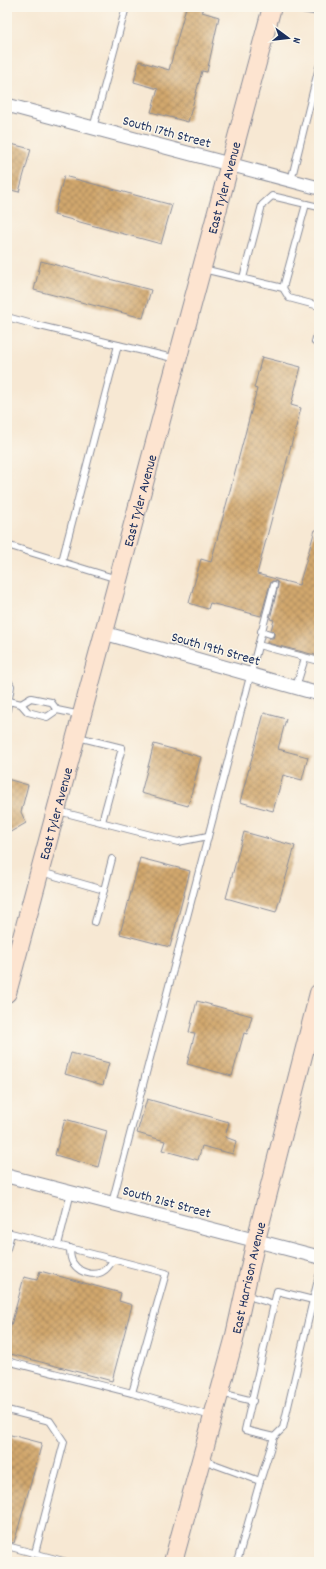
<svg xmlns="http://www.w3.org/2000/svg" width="326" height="1569" viewBox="0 0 326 1569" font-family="Dekko,sans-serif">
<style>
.building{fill:url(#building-cross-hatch)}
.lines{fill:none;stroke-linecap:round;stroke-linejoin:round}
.service-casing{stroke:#898c98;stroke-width:8}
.minor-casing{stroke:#898c98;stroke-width:15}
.secondary-casing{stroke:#898c98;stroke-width:20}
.service{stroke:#fff;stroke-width:6}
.minor{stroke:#fff;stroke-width:13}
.secondary{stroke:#fde4d0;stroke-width:18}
.labels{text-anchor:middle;stroke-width:3;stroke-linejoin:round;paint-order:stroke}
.street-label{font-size:14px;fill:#1b2f5e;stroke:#fbf7ec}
</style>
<defs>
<pattern id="building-cross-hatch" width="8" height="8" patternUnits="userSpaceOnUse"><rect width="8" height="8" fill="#d1a76d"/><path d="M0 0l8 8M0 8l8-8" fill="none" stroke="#a9885d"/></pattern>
</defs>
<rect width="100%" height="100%" fill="#fbf7ec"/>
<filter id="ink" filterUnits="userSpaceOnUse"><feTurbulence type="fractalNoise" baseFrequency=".025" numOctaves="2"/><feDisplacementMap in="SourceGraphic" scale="8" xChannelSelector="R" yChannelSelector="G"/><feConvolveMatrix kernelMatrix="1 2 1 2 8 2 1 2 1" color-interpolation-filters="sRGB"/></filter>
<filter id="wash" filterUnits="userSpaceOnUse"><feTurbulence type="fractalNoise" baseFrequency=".012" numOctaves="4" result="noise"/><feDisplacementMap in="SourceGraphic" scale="16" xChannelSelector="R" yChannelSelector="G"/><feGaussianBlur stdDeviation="0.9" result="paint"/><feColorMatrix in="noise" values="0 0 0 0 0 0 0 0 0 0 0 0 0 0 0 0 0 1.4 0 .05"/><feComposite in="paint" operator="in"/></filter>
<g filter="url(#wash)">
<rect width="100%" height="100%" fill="#f7e8d3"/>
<g id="blocks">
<g class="building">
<polygon points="186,7 203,7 202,12 219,17 207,72 202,71 188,122 151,112 158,89 134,82 139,61 169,70"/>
<polygon points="7,143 31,149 19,192 7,189"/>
<polygon points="64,176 172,205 161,244 54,215"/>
<polygon points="41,261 151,290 143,318 34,290"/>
<polygon points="262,357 301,367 291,405 301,408 257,574 299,585 315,530 319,530 319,656 267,643 269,638 273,638 274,635 274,631 271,630 274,620 270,619 278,586 278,583 276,581 272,581 270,584 261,616 210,603 208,609 189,603 201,559 211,562 257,389 254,388"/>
<polygon points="264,713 286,719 278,749 308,757 302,780 283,775 273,811 240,802"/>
<polygon points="154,744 201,757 188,806 141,793"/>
<polygon points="7,779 28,785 21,812 26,823 7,834"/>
<polygon points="244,832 295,846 276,912 226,898"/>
<polygon points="140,858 190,871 170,947 120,934"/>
<polygon points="197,1001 252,1016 247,1034 244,1033 232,1076 187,1064 195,1033 189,1032"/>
<polygon points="71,1053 109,1063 103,1085 65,1074"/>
<polygon points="147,1099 229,1122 225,1137 236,1141 233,1154 202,1146 198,1160 162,1150 165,1141 137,1133"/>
<polygon points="65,1119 107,1131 98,1167 55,1155"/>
<polygon points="40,1271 121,1293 119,1301 132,1305 112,1381 7,1353 7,1340 24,1277 37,1280"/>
<polygon points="7,1434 42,1443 14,1543 7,1542"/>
</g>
</g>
</g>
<g filter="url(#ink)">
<use href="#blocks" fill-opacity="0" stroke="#898c98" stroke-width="1"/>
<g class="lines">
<g class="service-casing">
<g id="service">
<polyline points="291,7 319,12"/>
<polyline points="93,128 126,7"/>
<polyline points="291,181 319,67"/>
<polyline points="306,204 319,207"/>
<polyline points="203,269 283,288 289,298 319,306"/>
<polyline points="243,278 262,205 272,196 306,204 283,288"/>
<polyline points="7,317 36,325 118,345"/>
<polyline points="319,326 315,342 319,343"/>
<polyline points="7,545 117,579"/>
<polyline points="62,561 118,345 177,359"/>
<polyline points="261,631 270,634"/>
<polyline points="258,645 319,661"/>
<polyline points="7,679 11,686 7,710"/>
<polyline points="296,687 305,658"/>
<polyline points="9,701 21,704 28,712 47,717 57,710"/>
<polyline points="21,704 31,698 51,702 57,710 81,715"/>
<polyline points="78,737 122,748 102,822"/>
<polyline points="58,811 178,842 208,836"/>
<polyline points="41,872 104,890 112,859"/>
<polyline points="95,922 104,890"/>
<polyline points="112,1203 274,585"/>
<polyline points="58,1245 71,1192"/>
<path d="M70,1248C70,1253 71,1260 73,1263C81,1275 99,1278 108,1267C110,1265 112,1262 113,1259"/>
<polyline points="7,1249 11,1233 166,1273 132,1393"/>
<polyline points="245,1295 274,1304"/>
<polyline points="7,1361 132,1393 211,1416"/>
<polyline points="221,1393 253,1401"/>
<polyline points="7,1410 50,1421 64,1442 35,1553"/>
<polyline points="274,1437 245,1430 277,1291 313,1300 319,1276"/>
<polyline points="203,1460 260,1481 237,1562"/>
<polyline points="260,1481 274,1437 283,1428 313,1300"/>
<polyline points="7,1546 67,1562"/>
<polyline points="319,1562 319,1561"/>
</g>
</g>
<g class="minor-casing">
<g id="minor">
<polyline points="7,105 319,188"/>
<polyline points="104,633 319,694"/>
<polyline points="7,1176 319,1257"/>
</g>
</g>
<g class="secondary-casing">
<g id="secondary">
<path id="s1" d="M7,993L272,7"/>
<path id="s2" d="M173,1562L234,1340L256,1240L319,993"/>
</g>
</g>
<use href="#service" class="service"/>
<use href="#minor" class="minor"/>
<use href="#secondary" class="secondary"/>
</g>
</g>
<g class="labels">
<g class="street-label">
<text transform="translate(167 131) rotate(15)" y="5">South 17th Street</text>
<text dy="5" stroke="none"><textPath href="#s1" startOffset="834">East Tyler Avenue</textPath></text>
<text dy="5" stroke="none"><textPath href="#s1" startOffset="510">East Tyler Avenue</textPath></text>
<text transform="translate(216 648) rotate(16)" y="5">South 19th Street</text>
<text dy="5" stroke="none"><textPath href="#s1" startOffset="186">East Tyler Avenue</textPath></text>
<text transform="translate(167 1201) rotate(15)" y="5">South 21st Street</text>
<text dy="5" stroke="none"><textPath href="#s2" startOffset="294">East Harrison Avenue</textPath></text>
</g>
</g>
<rect width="326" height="1569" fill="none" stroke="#fbf7ec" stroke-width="24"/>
<g transform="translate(288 38) rotate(105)" stroke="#fbf7ec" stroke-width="3" paint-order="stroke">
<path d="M0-3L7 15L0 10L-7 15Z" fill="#1b2f5e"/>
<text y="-6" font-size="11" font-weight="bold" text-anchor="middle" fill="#1b2f5e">N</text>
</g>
</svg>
